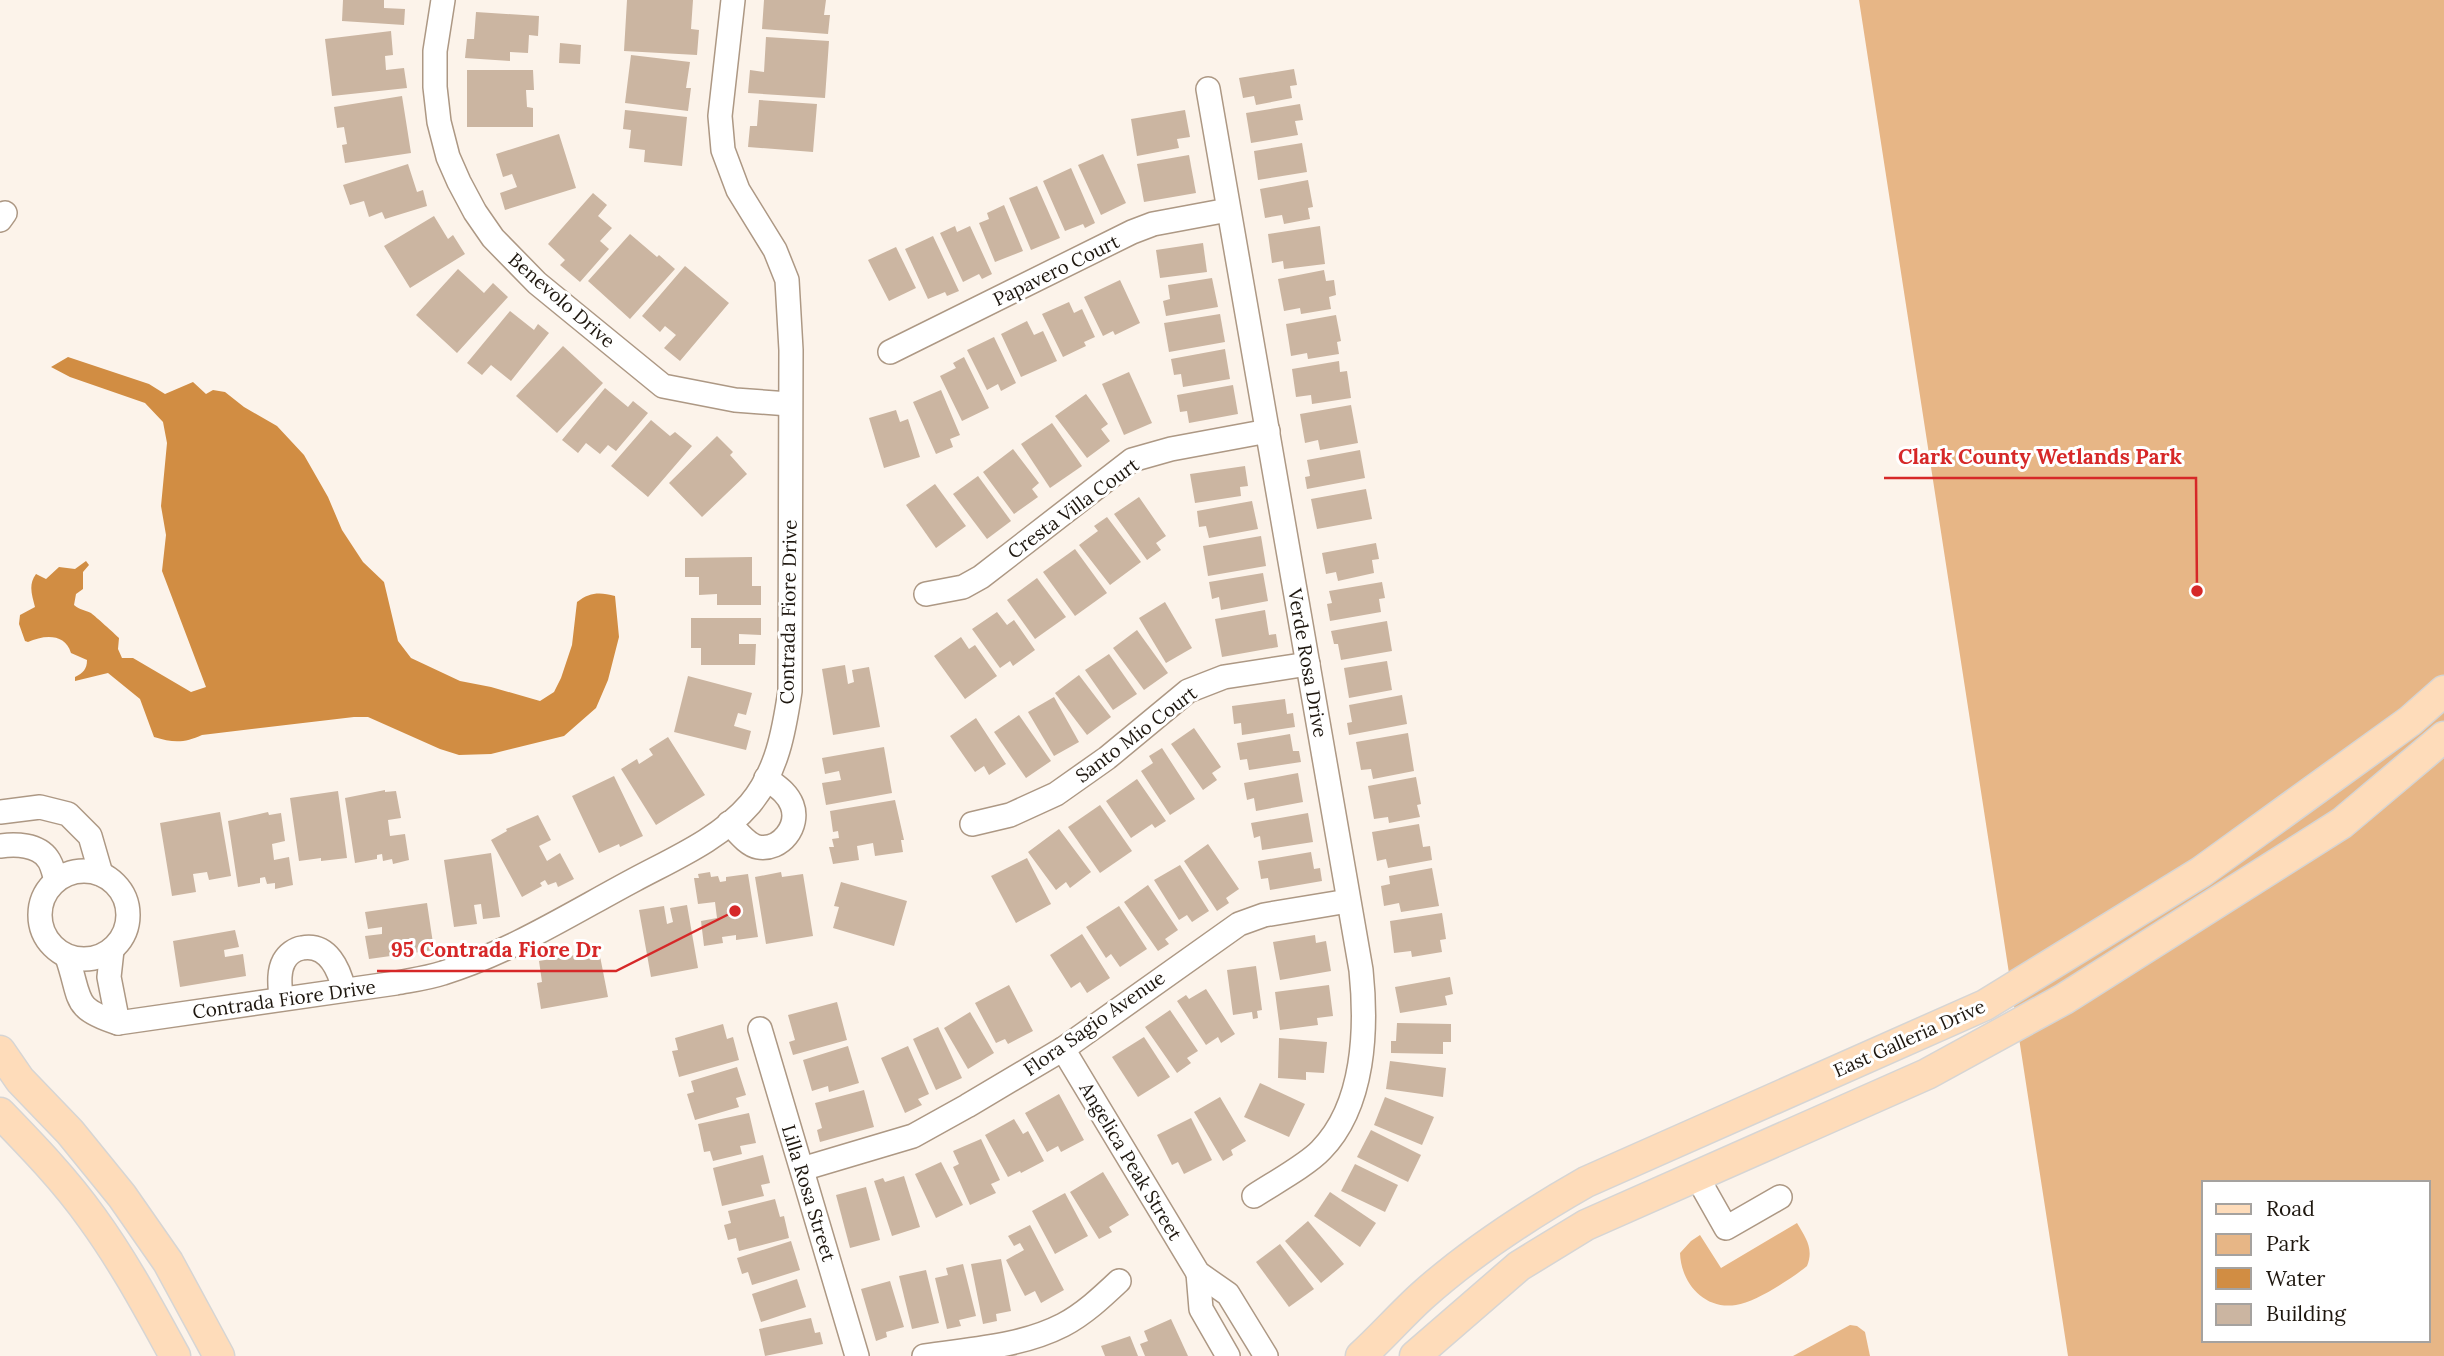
<svg xmlns="http://www.w3.org/2000/svg" width="2444" height="1356" viewBox="0 0 2444 1356" font-family="Lora,serif">
<style>
.green{fill:#e7b686;fill-rule:evenodd}
.water{fill:#d18d43}
.building{fill:#cbb5a1}
.lines{fill:none;stroke-linecap:round;stroke-linejoin:round}
.minor-casing{stroke:#ad9884;stroke-width:26}
.major-casing{stroke:#d6d5d4;stroke-width:33}
.minor{stroke:#fff;stroke-width:23}
.major{stroke:#fedcba;stroke-width:30}
.labels{text-anchor:middle;stroke-width:6;stroke-linejoin:round;paint-order:stroke}
.street-label{font-size:19px;fill:#1e170f;stroke:#fff}
.leader{fill:none;stroke:#d62828;stroke-width:2.5}
.callout-dot{fill:#d62828;stroke:#fff;stroke-width:2.5}
.callout-label{font-size:21px;text-anchor:middle;font-weight:bold;fill:#d62828;stroke:#fff;stroke-width:6;stroke-linejoin:round;paint-order:stroke}
</style>
<rect width="100%" height="100%" fill="#fcf3ea"/>
<g class="green">
<path d="M1859,0H2444V1356H2068ZM2204,1183H2428V1340H2204Z"/>
<path d="M1797,1223C1806,1238 1814,1249 1807,1266C1791,1279 1756,1302 1736,1305C1704,1310 1681,1283 1680,1253L1691,1241L1700,1235L1721,1268Z"/>
<polygon points="1850,1325 1857,1326 1865,1332 1870,1356 1793,1356"/>
</g>
<path class="water" d="M68,357L149,384L165,394L193,382L206,394L213,390L225,392L244,407L277,426L304,455L328,497L342,530L363,562L384,582L398,641L411,658L460,681L491,687L540,701L554,692L561,678L572,645L577,602C590,592 600,592 615,596L619,637L608,680L596,708L564,736L491,754L459,755L440,749L368,717H354L202,735C185,743 173,743 154,737L140,699L108,673L75,681V677C83,673 87,669 87,660L71,653C65,633 44,635 28,642L25,641L19,624L20,615L35,607C32,595 28,585 36,574L46,579L59,567L75,569L86,561L89,565L83,572V589L76,594L74,605C80,610 85,610 91,613C96,617 114,633 119,638L118,649L122,658H133L191,692L206,687L162,571L166,535L161,506L167,443L163,422L145,403L70,377L51,367Z"/>
<g class="building">
<polygon points="343,0 384,0 384,8 405,9 404,25 342,21"/>
<polygon points="627,0 693,0 691,29 699,30 697,55 624,51"/>
<polygon points="764,0 826,0 824,15 830,15 828,34 762,29"/>
<polygon points="476,12 539,16 538,36 529,35 528,53 510,52 510,61 465,58 467,39 474,39"/>
<polygon points="391,31 393,55 385,56 386,70 404,68 407,88 332,96 325,39"/>
<polygon points="766,37 829,41 825,98 748,93 750,70 764,72"/>
<polygon points="560,43 581,45 580,64 559,63"/>
<polygon points="631,55 690,62 686,88 691,88 688,111 625,103"/>
<polygon points="1294,69 1297,85 1290,86 1292,98 1256,105 1254,96 1243,98 1239,78"/>
<polygon points="467,70 533,70 534,90 526,90 527,107 533,108 533,127 467,127"/>
<polygon points="402,96 411,153 345,163 342,145 347,144 344,127 337,128 334,107"/>
<polygon points="759,100 817,104 813,152 748,147 750,126 757,126"/>
<polygon points="1300,104 1303,120 1295,121 1298,135 1251,143 1246,113"/>
<polygon points="625,110 687,117 682,166 644,162 645,150 629,148 631,130 623,129"/>
<polygon points="1185,110 1190,137 1177,139 1179,148 1137,156 1131,119"/>
<polygon points="559,134 576,188 505,210 500,193 517,187 512,174 503,177 496,154"/>
<polygon points="1302,143 1307,172 1258,180 1254,151"/>
<polygon points="1103,154 1126,203 1101,215 1078,165"/>
<polygon points="1189,155 1196,193 1144,202 1137,164"/>
<polygon points="408,164 417,192 423,190 427,206 385,219 382,212 369,217 364,201 350,205 343,185"/>
<polygon points="1071,168 1095,223 1085,228 1083,224 1065,231 1043,181"/>
<polygon points="1308,180 1313,207 1308,208 1310,219 1284,224 1282,215 1265,218 1260,189"/>
<polygon points="1037,186 1060,238 1031,250 1009,198"/>
<polygon points="593,193 607,205 598,216 612,228 600,241 609,249 580,282 560,265 565,260 548,244"/>
<polygon points="1004,205 1023,251 995,262 979,223 989,219 987,213"/>
<polygon points="434,216 448,239 453,235 465,254 410,288 384,246"/>
<polygon points="955,226 957,232 970,226 992,274 982,279 979,274 963,282 940,233"/>
<polygon points="1320,226 1325,264 1284,269 1283,261 1272,263 1268,234"/>
<polygon points="630,234 657,257 659,255 675,269 630,319 588,281"/>
<polygon points="933,236 959,291 947,296 945,292 928,299 905,249"/>
<polygon points="1203,243 1207,272 1160,278 1156,250"/>
<polygon points="896,247 916,288 889,301 868,260"/>
<polygon points="685,266 729,303 680,361 664,348 676,335 665,326 660,332 642,316"/>
<polygon points="458,269 484,293 493,283 508,297 457,353 416,315"/>
<polygon points="1324,270 1326,281 1334,280 1336,295 1329,297 1331,309 1301,314 1300,308 1284,311 1278,279"/>
<polygon points="1212,278 1218,307 1166,316 1163,301 1170,299 1168,285"/>
<polygon points="1120,280 1140,323 1115,335 1113,331 1103,336 1084,297"/>
<polygon points="1069,302 1074,313 1082,309 1095,337 1084,342 1086,346 1063,357 1042,314"/>
<polygon points="510,311 534,330 538,324 549,333 511,381 491,365 482,375 467,363"/>
<polygon points="1220,314 1225,342 1169,352 1164,323"/>
<polygon points="1336,315 1341,341 1337,342 1339,354 1308,359 1307,353 1291,356 1286,324"/>
<polygon points="1027,321 1034,335 1043,331 1057,361 1021,377 1001,334"/>
<polygon points="994,337 1016,383 1001,391 998,384 987,390 967,350"/>
<polygon points="563,346 603,383 557,433 516,396"/>
<polygon points="1225,349 1230,379 1183,387 1181,374 1174,375 1171,359"/>
<polygon points="964,357 989,408 962,421 940,376 956,368 953,363"/>
<polygon points="1339,361 1340,372 1347,371 1351,398 1312,404 1311,395 1296,397 1292,369"/>
<polygon points="1129,372 1152,423 1124,435 1102,384"/>
<polygon points="1233,385 1238,414 1189,423 1187,411 1180,412 1177,395"/>
<polygon points="605,388 628,407 633,401 648,413 616,451 608,445 600,454 586,443 578,453 562,440"/>
<polygon points="941,390 960,435 950,439 953,447 936,454 913,402"/>
<polygon points="1086,394 1108,424 1101,429 1110,441 1087,458 1055,416"/>
<polygon points="1351,405 1358,443 1320,450 1318,440 1305,443 1300,414"/>
<polygon points="896,410 900,422 908,419 920,457 884,468 869,418"/>
<polygon points="651,420 670,436 675,432 692,446 648,497 611,466"/>
<polygon points="1052,423 1082,466 1050,488 1021,444"/>
<polygon points="717,436 733,452 730,455 747,474 702,517 669,483"/>
<polygon points="1013,449 1039,483 1032,489 1038,497 1014,514 983,472"/>
<polygon points="1360,450 1365,478 1307,489 1305,477 1310,476 1307,460"/>
<polygon points="1245,466 1248,486 1240,487 1241,496 1195,503 1190,474"/>
<polygon points="978,476 1011,521 987,539 953,494"/>
<polygon points="935,484 966,526 936,548 906,505"/>
<polygon points="1366,489 1372,519 1317,529 1311,499"/>
<polygon points="1139,497 1166,536 1156,543 1161,550 1147,560 1114,514"/>
<polygon points="1252,501 1258,529 1209,538 1206,526 1199,527 1197,511"/>
<polygon points="1107,517 1141,562 1110,585 1079,545 1098,531 1094,526"/>
<polygon points="1261,536 1266,566 1208,576 1203,546"/>
<polygon points="1376,543 1379,559 1372,560 1374,573 1338,581 1336,572 1326,574 1322,553"/>
<polygon points="1075,549 1107,593 1075,616 1043,572"/>
<polygon points="752,557 752,586 761,586 761,605 717,605 717,594 699,595 699,577 685,577 685,558"/>
<polygon points="1263,573 1268,601 1221,610 1219,597 1212,599 1209,582"/>
<polygon points="1037,578 1066,617 1035,639 1007,600"/>
<polygon points="1382,582 1385,598 1379,599 1381,612 1330,621 1327,604 1332,603 1329,591"/>
<polygon points="1165,602 1192,648 1166,663 1139,618"/>
<polygon points="1265,610 1269,635 1276,634 1278,647 1222,657 1215,619"/>
<polygon points="997,612 1007,625 1014,620 1035,650 1013,666 1010,661 1000,668 972,629"/>
<polygon points="691,618 761,618 761,635 739,634 739,644 756,644 755,665 701,665 701,648 691,648"/>
<polygon points="1387,621 1392,651 1341,660 1338,644 1334,644 1331,631"/>
<polygon points="1137,630 1168,673 1144,690 1113,648"/>
<polygon points="961,637 969,649 975,645 997,676 965,699 934,656"/>
<polygon points="1109,654 1137,694 1113,710 1085,670"/>
<polygon points="1387,661 1392,690 1349,698 1344,668"/>
<polygon points="845,665 848,684 854,682 852,670 869,667 880,727 833,735 822,669"/>
<polygon points="1079,675 1111,717 1087,735 1055,693"/>
<polygon points="688,676 752,693 746,715 738,713 734,726 751,731 746,750 674,732"/>
<polygon points="1402,695 1407,724 1349,735 1347,723 1352,722 1349,705"/>
<polygon points="1054,697 1079,742 1054,756 1028,712"/>
<polygon points="1285,699 1287,714 1293,713 1295,727 1242,735 1241,723 1234,724 1232,706"/>
<polygon points="1019,715 1051,761 1026,778 994,732"/>
<polygon points="976,718 1006,764 989,775 984,766 975,772 950,736"/>
<polygon points="1194,728 1221,767 1212,773 1217,780 1203,790 1171,744"/>
<polygon points="1408,733 1414,771 1373,779 1371,769 1361,770 1356,742"/>
<polygon points="1290,734 1293,751 1299,751 1301,762 1249,770 1247,759 1240,760 1237,743"/>
<polygon points="668,737 705,795 656,825 621,769 637,759 639,764 653,755 649,749"/>
<polygon points="884,747 892,793 826,805 822,783 841,780 839,771 825,774 822,758"/>
<polygon points="1162,748 1195,799 1170,815 1141,771 1153,763 1149,756"/>
<polygon points="1298,773 1303,802 1256,811 1254,798 1247,800 1244,783"/>
<polygon points="614,776 643,836 620,847 619,844 599,853 572,796"/>
<polygon points="1416,777 1421,804 1417,805 1420,817 1389,823 1388,817 1374,819 1368,786"/>
<polygon points="1137,779 1166,821 1155,828 1152,824 1131,838 1106,801"/>
<polygon points="385,790 385,792 396,791 401,818 388,820 390,836 405,834 409,860 393,864 392,859 383,861 382,854 377,855 377,859 355,863 345,798"/>
<polygon points="338,791 347,858 321,861 321,858 299,861 290,798"/>
<polygon points="895,800 904,840 901,840 903,852 875,856 873,843 857,846 859,860 833,864 829,847 834,847 832,839 839,838 838,831 833,832 830,811"/>
<polygon points="1100,805 1132,851 1100,873 1068,827"/>
<polygon points="220,812 231,876 209,880 207,872 193,874 196,892 172,896 160,823"/>
<polygon points="268,812 269,815 281,813 285,841 272,844 274,860 289,857 293,885 275,889 275,883 267,884 265,877 260,878 260,883 238,887 228,821"/>
<polygon points="1308,813 1313,842 1262,850 1260,836 1254,838 1251,823"/>
<polygon points="538,815 551,840 539,846 547,861 560,853 574,879 558,887 556,882 548,885 545,880 540,883 542,886 522,897 491,840 507,831 506,829"/>
<polygon points="1419,824 1423,847 1430,846 1432,860 1388,868 1386,859 1377,861 1372,832"/>
<polygon points="1059,829 1091,872 1070,888 1066,882 1056,890 1028,852"/>
<polygon points="1208,844 1239,889 1226,898 1229,903 1217,911 1184,861"/>
<polygon points="1311,852 1314,869 1320,868 1322,881 1270,890 1268,878 1261,879 1258,861"/>
<polygon points="491,853 500,917 483,919 481,904 474,905 477,924 454,927 444,860"/>
<polygon points="1027,858 1051,904 1016,923 991,876"/>
<polygon points="1180,865 1209,911 1192,922 1187,915 1179,920 1154,880"/>
<polygon points="1432,868 1439,906 1401,912 1399,903 1384,906 1381,886 1390,884 1389,876"/>
<polygon points="710,872 711,877 718,876 720,882 726,881 726,877 748,874 758,937 736,940 736,935 722,937 723,943 704,946 701,921 717,918 715,902 698,904 694,878 699,878 698,874"/>
<polygon points="781,872 782,877 803,874 813,936 766,944 755,877"/>
<polygon points="841,882 907,901 894,946 833,928 839,907 834,906"/>
<polygon points="1148,885 1178,930 1165,939 1169,944 1158,951 1124,902"/>
<polygon points="427,903 434,950 369,959 365,936 382,934 382,927 368,929 365,912"/>
<polygon points="687,905 698,968 651,977 639,910 664,906 667,924 673,922 670,908"/>
<polygon points="1119,906 1147,949 1120,967 1111,954 1106,958 1086,927"/>
<polygon points="1442,913 1446,939 1440,940 1442,952 1412,957 1411,951 1394,953 1390,921"/>
<polygon points="235,930 239,947 224,950 225,957 243,954 246,976 180,987 173,941"/>
<polygon points="1082,934 1110,978 1087,993 1080,982 1071,988 1050,955"/>
<polygon points="1315,935 1316,943 1326,941 1331,971 1280,980 1273,942"/>
<polygon points="599,951 608,997 541,1009 537,983 542,982 539,961"/>
<polygon points="1256,966 1262,1010 1257,1011 1258,1018 1253,1019 1252,1012 1233,1015 1227,970"/>
<polygon points="1450,977 1453,994 1445,996 1447,1005 1400,1013 1395,987"/>
<polygon points="1009,985 1033,1031 1008,1044 1005,1039 996,1043 975,1003"/>
<polygon points="1329,985 1333,1016 1317,1018 1318,1025 1280,1030 1275,992"/>
<polygon points="1206,989 1235,1034 1221,1043 1218,1037 1206,1045 1177,1001 1186,995 1189,999"/>
<polygon points="837,1002 847,1040 793,1055 789,1042 795,1040 788,1015"/>
<polygon points="1170,1010 1198,1051 1187,1058 1191,1063 1177,1073 1145,1027"/>
<polygon points="970,1012 994,1053 968,1069 944,1028"/>
<polygon points="1397,1023 1451,1024 1451,1042 1443,1042 1443,1054 1391,1053 1391,1041 1396,1041"/>
<polygon points="723,1024 727,1039 733,1037 739,1060 679,1077 672,1051 678,1050 675,1038"/>
<polygon points="938,1027 962,1078 936,1090 913,1039"/>
<polygon points="1144,1037 1170,1077 1138,1097 1112,1057"/>
<polygon points="1279,1038 1327,1042 1324,1073 1306,1072 1306,1080 1278,1078"/>
<polygon points="848,1046 859,1083 829,1092 828,1086 812,1091 803,1060"/>
<polygon points="908,1046 929,1094 918,1099 922,1105 905,1113 881,1058"/>
<polygon points="1390,1061 1446,1068 1443,1097 1386,1089"/>
<polygon points="737,1067 746,1095 736,1098 739,1107 695,1120 687,1094 694,1092 691,1081"/>
<polygon points="1260,1083 1305,1104 1289,1137 1244,1117"/>
<polygon points="864,1090 874,1127 820,1142 817,1130 822,1128 815,1103"/>
<polygon points="1059,1094 1084,1140 1061,1152 1058,1146 1047,1152 1025,1113"/>
<polygon points="1220,1097 1246,1141 1231,1150 1233,1155 1223,1161 1194,1112"/>
<polygon points="1385,1097 1434,1117 1422,1145 1374,1125"/>
<polygon points="749,1113 756,1143 740,1146 742,1154 713,1161 710,1151 704,1152 698,1124"/>
<polygon points="1191,1118 1212,1160 1184,1174 1178,1162 1172,1165 1157,1135"/>
<polygon points="1014,1119 1023,1134 1028,1131 1044,1161 1021,1173 1020,1171 1008,1177 985,1135"/>
<polygon points="1371,1130 1421,1155 1408,1182 1357,1157"/>
<polygon points="981,1139 1000,1180 991,1184 996,1193 970,1205 953,1167 959,1164 953,1151"/>
<polygon points="763,1155 770,1183 761,1185 764,1196 722,1206 713,1168"/>
<polygon points="941,1162 963,1205 936,1218 915,1174"/>
<polygon points="1355,1164 1398,1185 1385,1212 1341,1191"/>
<polygon points="1103,1172 1129,1215 1109,1227 1112,1232 1099,1239 1070,1192"/>
<polygon points="904,1176 920,1227 892,1236 874,1181 883,1178 885,1182"/>
<polygon points="866,1187 880,1240 850,1248 836,1195"/>
<polygon points="1330,1192 1376,1223 1360,1247 1314,1216"/>
<polygon points="1065,1193 1088,1236 1055,1254 1032,1211"/>
<polygon points="775,1199 780,1217 784,1216 789,1238 739,1251 736,1238 728,1240 724,1225 731,1223 728,1211"/>
<polygon points="1308,1221 1344,1264 1321,1283 1285,1241"/>
<polygon points="1030,1225 1064,1290 1041,1303 1035,1291 1025,1296 1006,1260 1024,1250 1020,1243 1014,1246 1008,1236"/>
<polygon points="791,1241 800,1270 752,1285 748,1272 742,1274 737,1258"/>
<polygon points="1280,1244 1314,1289 1289,1307 1256,1262"/>
<polygon points="1001,1259 1011,1311 996,1314 997,1321 983,1324 971,1264"/>
<polygon points="963,1264 976,1316 959,1320 961,1326 947,1329 935,1278 948,1275 946,1268"/>
<polygon points="926,1270 939,1323 912,1329 899,1276"/>
<polygon points="797,1279 806,1307 761,1322 752,1294"/>
<polygon points="890,1281 904,1327 886,1332 887,1337 876,1341 861,1289"/>
<polygon points="811,1318 815,1333 820,1332 823,1344 765,1356 759,1329"/>
<polygon points="1171,1319 1188,1356 1145,1356 1140,1344 1148,1341 1144,1331"/>
<polygon points="1130,1336 1138,1356 1105,1356 1101,1346"/>
</g>
<g class="lines">
<g class="minor-casing">
<g id="minor">
<polyline points="443,0 435,51 435,87 439,122 448,157 459,182 475,212 493,238 537,283 663,386 735,400 789,404"/>
<path d="M1208,89L1361,970C1367,1028 1365,1105 1321,1150C1307,1165 1272,1184 1254,1196"/>
<polyline points="0,220 5,213"/>
<polyline points="890,352 1132,232 1153,224 1228,210"/>
<polyline points="926,594 963,587 981,577 1132,460 1171,449 1268,431"/>
<polyline points="0,812 40,807 68,814 90,836 101,874"/>
<path d="M729,823C737,831 747,845 758,847C781,851 800,826 792,805C787,792 776,786 766,778"/>
<polyline points="972,824 1010,815 1056,794 1107,758 1188,691 1224,677 1308,664"/>
<path d="M0,846C15,844 38,844 48,859C52,864 54,874 56,880"/>
<circle cx="84" cy="915" r="44"/>
<polyline points="112,950 109,977 118,1023"/>
<path d="M67,957C82,1000 71,1008 118,1023L396,983C412,980 428,978 443,973C511,952 572,913 634,880C673,859 720,839 750,804C777,772 784,731 790,691L791,350L787,280L775,250L738,190L723,150L720,116L733,0"/>
<path d="M281,999C280,986 278,972 284,961C288,954 295,949 302,948C328,943 339,969 344,990"/>
<polyline points="760,1029 857,1356"/>
<polyline points="1063,1049 1198,1273 1228,1294 1266,1356"/>
<polyline points="802,1169 913,1136 967,1106 1063,1049 1239,924 1264,915 1348,901"/>
<polyline points="1696,1175 1726,1228 1780,1197"/>
<polyline points="1198,1273 1201,1309 1228,1356"/>
<path d="M924,1356C970,1349 1020,1347 1063,1325C1084,1314 1102,1297 1119,1281"/>
</g>
</g>
<g class="major-casing">
<g id="major">
<polyline points="0,1051 20,1080 70,1132 122,1196 168,1262 219,1356"/>
<path d="M0,1113C32,1146 65,1180 92,1218C124,1262 149,1309 175,1356"/>
<path d="M1361,1356C1382,1337 1401,1315 1422,1296C1472,1251 1528,1215 1586,1182L1985,1005L2201,872L2410,721L2444,691"/>
<polyline points="1415,1356 1519,1266 1586,1225 1927,1074 2064,999 2342,823 2444,737"/>
</g>
</g>
<use href="#minor" class="minor"/>
<use href="#major" class="major"/>
</g>
<g class="labels">
<g class="street-label">
<text transform="translate(1056 270) rotate(-26)" y="7">Papavero Court</text>
<text transform="translate(562 300) rotate(41)" y="7">Benevolo Drive</text>
<text transform="translate(1073 508) rotate(-36)" y="7">Cresta Villa Court</text>
<text transform="translate(788 612) rotate(-89)" y="7">Contrada Fiore Drive</text>
<text transform="translate(1308 663) rotate(80)" y="7">Verde Rosa Drive</text>
<text transform="translate(1136 734) rotate(-37)" y="7">Santo Mio Court</text>
<text transform="translate(284 999) rotate(-8)" y="7">Contrada Fiore Drive</text>
<text transform="translate(1094 1023) rotate(-35)" y="7">Flora Sagio Avenue</text>
<text transform="translate(1909 1038) rotate(-24)" y="7">East Galleria Drive</text>
<text transform="translate(1131 1161) rotate(59)" y="7">Angelica Peak Street</text>
<text transform="translate(809 1193) rotate(73)" y="7">Lilla Rosa Street</text>
</g>
</g>
<path class="leader" d="M2197 591L2196 478H1884M735 911L616 971H377"/>
<g class="callout-dot">
<circle cx="2197" cy="591" r="7"/>
<circle cx="735" cy="911" r="7"/>
</g>
<g class="callout-label">
<text x="2040" y="464">Clark County Wetlands Park</text>
<text x="496" y="957">95 Contrada Fiore Dr</text>
</g>
<rect x="2202" y="1181" width="228" height="161" fill="#ffffff" stroke="#a5a29f" stroke-width="2"/>
<rect x="2216" y="1204" width="35" height="10" fill="#fedcba" stroke="#a5a29f" stroke-width="2"/>
<text x="2266" y="1216" font-size="21" fill="#1e170f">Road</text>
<rect x="2216" y="1234" width="35" height="21" fill="#e7b686" stroke="#a5a29f" stroke-width="2"/>
<text x="2266" y="1251" font-size="21" fill="#1e170f">Park</text>
<rect x="2216" y="1268" width="35" height="21" fill="#d18d43" stroke="#a5a29f" stroke-width="2"/>
<text x="2266" y="1286" font-size="21" fill="#1e170f">Water</text>
<rect x="2216" y="1304" width="35" height="21" fill="#cbb5a1" stroke="#a5a29f" stroke-width="2"/>
<text x="2266" y="1321" font-size="21" fill="#1e170f">Building</text>
</svg>
